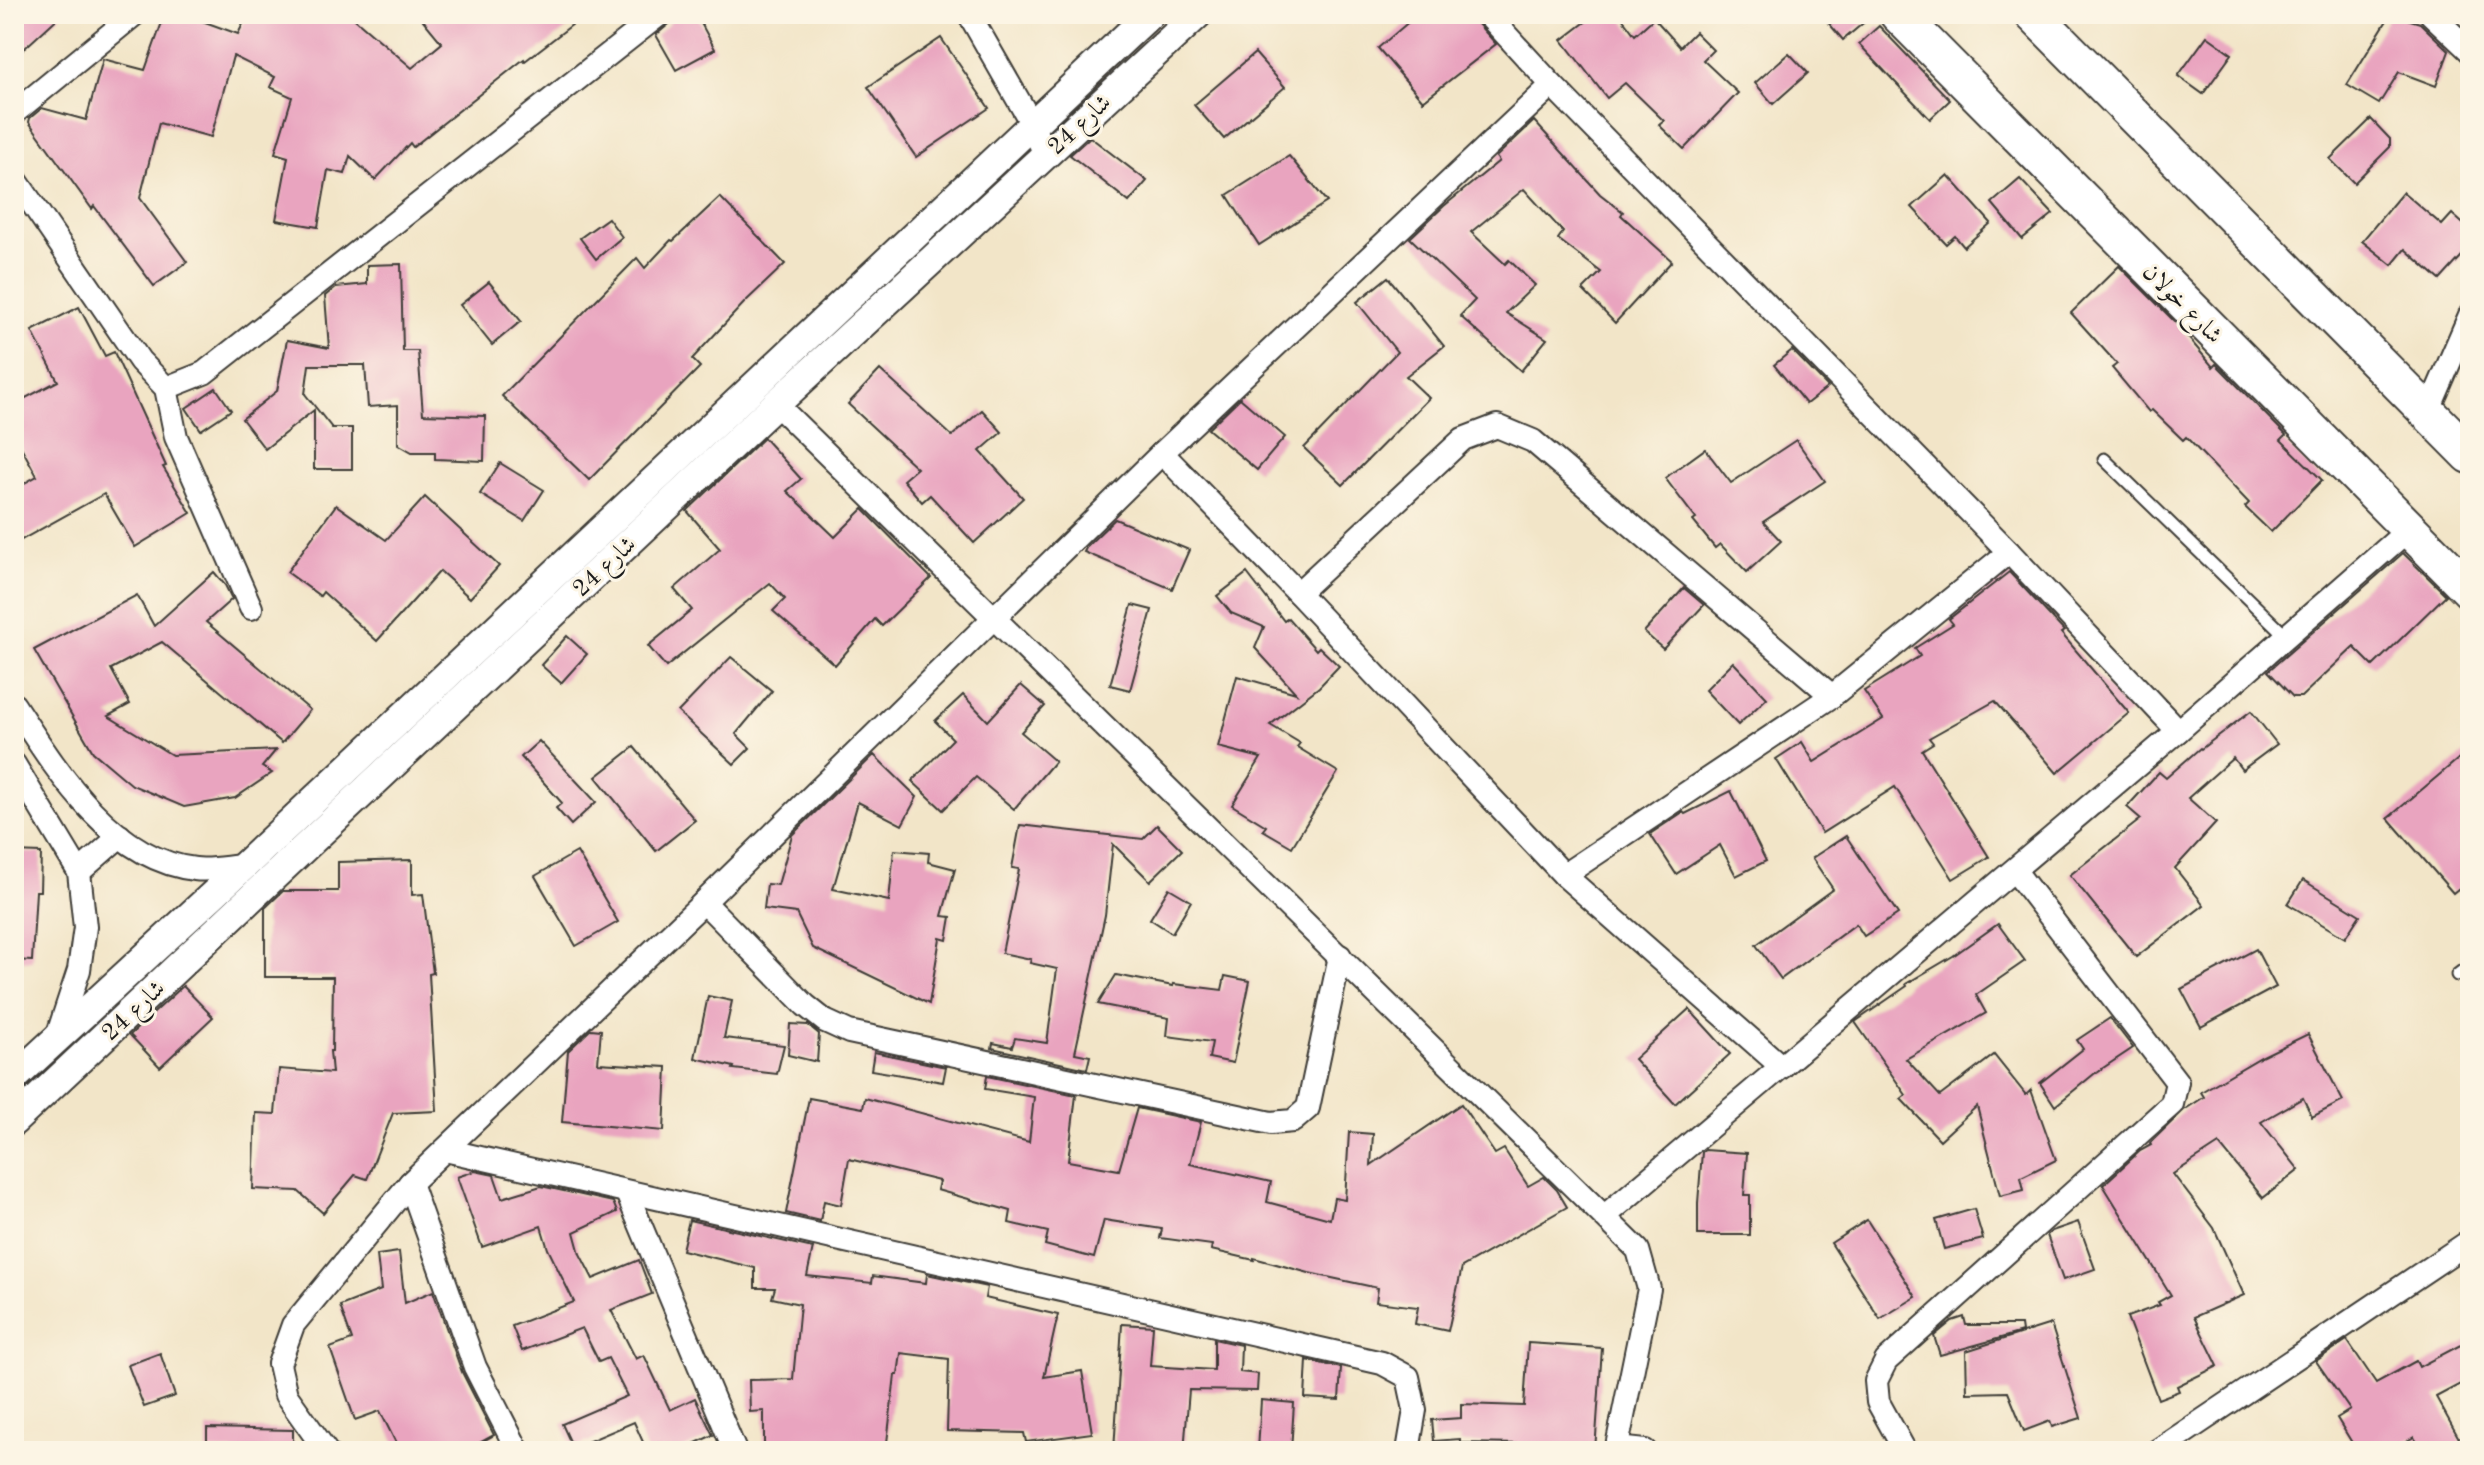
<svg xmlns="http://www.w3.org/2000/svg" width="2484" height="1465" viewBox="0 0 2484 1465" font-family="'Old Standard TT',Amiri,serif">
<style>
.building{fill:#e9a4bf}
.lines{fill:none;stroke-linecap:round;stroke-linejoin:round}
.service-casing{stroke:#3c3a36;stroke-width:15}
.minor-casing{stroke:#3c3a36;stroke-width:26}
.tertiary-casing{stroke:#3c3a36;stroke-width:32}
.primary-casing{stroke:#3c3a36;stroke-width:40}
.service{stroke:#fff;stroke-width:11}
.minor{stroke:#fff;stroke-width:22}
.tertiary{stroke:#fff;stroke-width:28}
.primary{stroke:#fff;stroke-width:36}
.labels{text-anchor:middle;stroke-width:6;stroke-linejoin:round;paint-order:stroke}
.street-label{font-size:24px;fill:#1c1c1c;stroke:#fcf5e5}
</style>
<rect width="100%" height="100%" fill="#fcf5e5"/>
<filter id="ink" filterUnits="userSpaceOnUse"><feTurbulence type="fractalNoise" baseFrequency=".0125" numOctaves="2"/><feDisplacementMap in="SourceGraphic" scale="16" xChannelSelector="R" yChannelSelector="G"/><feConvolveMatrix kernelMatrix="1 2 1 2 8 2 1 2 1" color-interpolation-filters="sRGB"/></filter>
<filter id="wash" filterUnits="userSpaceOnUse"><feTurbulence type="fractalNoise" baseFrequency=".006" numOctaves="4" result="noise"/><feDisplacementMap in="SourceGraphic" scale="32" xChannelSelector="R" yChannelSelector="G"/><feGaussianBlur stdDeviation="1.8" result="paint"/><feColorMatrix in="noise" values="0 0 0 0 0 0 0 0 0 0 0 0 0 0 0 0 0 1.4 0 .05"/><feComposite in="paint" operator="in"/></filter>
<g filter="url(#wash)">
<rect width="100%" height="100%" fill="#f2e5c8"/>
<g id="blocks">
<g class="building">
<polygon points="14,14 62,14 14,58"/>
<polygon points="165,14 183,14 238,34 248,14 349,14 412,68 442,43 418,14 586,14 525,61 524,59 413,147 410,143 375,180 350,156 345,174 328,170 318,227 276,220 288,157 275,153 292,97 270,87 275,77 233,56 211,137 159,123 140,198 187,262 154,286 94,206 92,209 29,122 30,118 42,108 86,120 103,59 145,70"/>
<polygon points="676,14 696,14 715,49 676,70 656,35 669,24"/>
<polygon points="1418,14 1473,14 1477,23 1496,44 1423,101 1378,48"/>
<polygon points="1596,14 1619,14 1635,35 1654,18 1680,47 1695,32 1713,50 1703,60 1738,93 1684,149 1659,125 1664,121 1625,83 1607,98 1562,40"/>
<polygon points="1821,14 1874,14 1843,40"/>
<polygon points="2391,14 2420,23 2449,51 2436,86 2399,72 2379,104 2347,85"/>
<polygon points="1879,26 1950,100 1930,119 1859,44"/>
<polygon points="2207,36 2232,54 2203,94 2178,76"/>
<polygon points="941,38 989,108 916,157 868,87"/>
<polygon points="1255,53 1285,87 1224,139 1194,105"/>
<polygon points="1789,53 1808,73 1773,104 1755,83"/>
<polygon points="2371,119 2390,139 2390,147 2354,183 2330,159"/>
<polygon points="1534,121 1600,194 1623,212 1621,215 1672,261 1615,323 1583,290 1601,272 1558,239 1563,232 1524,189 1471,232 1505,264 1509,260 1535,285 1506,313 1547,339 1521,371 1460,316 1475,300 1410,238 1444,206 1499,161 1496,157"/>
<polygon points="1090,137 1147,181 1129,202 1070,155"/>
<polygon points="1289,156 1327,202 1259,245 1227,195"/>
<polygon points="1948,175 1991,223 1964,247 1955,236 1946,244 1912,207"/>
<polygon points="2020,179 2053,214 2022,239 1992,203"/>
<polygon points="2403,192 2442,225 2452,214 2470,230 2470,247 2440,280 2405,249 2392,265 2362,241"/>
<polygon points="720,197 785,264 745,302 692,359 700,367 589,480 502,396 637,258 645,268 671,240 673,241"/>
<polygon points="608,218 622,237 596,259 580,238"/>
<polygon points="401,264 403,351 418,351 423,414 485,416 484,461 435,459 435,452 412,452 398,444 398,405 368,407 365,365 309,365 305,394 332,428 352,428 352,469 314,469 314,410 265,449 242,419 277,391 287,340 329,348 325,296 336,287 367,284 367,265"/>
<polygon points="2119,266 2175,322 2213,367 2216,364 2286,435 2281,440 2322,480 2271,532 2245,507 2249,503 2186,437 2183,440 2152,410 2149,412 2112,368 2117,364 2071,313"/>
<polygon points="1388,277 1444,346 1406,376 1429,398 1343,485 1304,448 1397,352 1357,302"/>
<polygon points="489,282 521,321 492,345 460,305"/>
<polygon points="79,307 105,356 114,352 166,466 163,467 191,513 135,547 104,494 14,544 14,489 37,476 14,434 14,404 58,381 32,331"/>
<polygon points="1792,350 1828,387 1806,404 1774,365"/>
<polygon points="880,370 952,436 982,410 1002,432 980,451 1023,498 974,543 930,495 922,502 903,480 917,468 848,404"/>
<polygon points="216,388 231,410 201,430 186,408"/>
<polygon points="1240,398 1285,437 1257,470 1208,429"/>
<polygon points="764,438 801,479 787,491 835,537 863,509 931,578 882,626 875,619 835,665 773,611 785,599 770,583 666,667 648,646 692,610 674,589 720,549 687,511"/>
<polygon points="1796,440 1825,481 1763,522 1781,541 1747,572 1720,544 1715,548 1693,521 1696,519 1665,478 1705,449 1731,483"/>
<polygon points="500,463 544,490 524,521 480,494"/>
<polygon points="425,497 499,566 470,598 440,571 377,641 323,592 320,596 287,572 336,505 386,540"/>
<polygon points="1115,519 1189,550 1172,589 1084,552 1087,546"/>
<polygon points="2403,553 2446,595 2373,666 2354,647 2301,697 2293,697 2268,671"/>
<polygon points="214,572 225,585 232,599 206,622 310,710 282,743 162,642 111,669 130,704 108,716 172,755 276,750 262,767 272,773 235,798 184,807 132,785 93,752 34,650 137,595 154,626"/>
<polygon points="2009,572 2064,631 2061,633 2129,713 2057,773 1995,701 1929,738 1933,743 1922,750 1989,857 1953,879 1895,787 1822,833 1776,759 1802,742 1814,762 1883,719 1864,691 1920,656 1915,648 1953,624 1949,619"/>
<polygon points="1247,573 1284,621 1288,618 1316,650 1319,647 1339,666 1319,687 1270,725 1300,743 1297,747 1338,772 1292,847 1263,830 1266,826 1232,805 1261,758 1218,747 1237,676 1296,693 1255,648 1264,627 1231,613 1217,596"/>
<polygon points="1684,588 1704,605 1663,649 1644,632"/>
<polygon points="1132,605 1152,610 1130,690 1110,685"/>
<polygon points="567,636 587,654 561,683 541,665"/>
<polygon points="731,657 772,691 736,734 750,748 734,764 678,712"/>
<polygon points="1733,662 1767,698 1738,725 1705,690"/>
<polygon points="1021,685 1045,706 1021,732 1055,761 1014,809 976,777 943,810 912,781 953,739 935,721 963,695 988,721"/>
<polygon points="2251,711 2277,744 2242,770 2233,758 2188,798 2216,823 2175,868 2204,905 2136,957 2070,875 2141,819 2127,807 2159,772 2166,778 2200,748 2201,749"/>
<polygon points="539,741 596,802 571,825 556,808 562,803 521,757"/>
<polygon points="634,747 695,820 656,851 596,777"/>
<polygon points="2470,749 2470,879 2453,893 2388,818"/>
<polygon points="874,755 917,797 902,825 858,802 833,889 889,901 894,850 929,853 928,862 955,869 942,916 951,917 947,940 940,938 929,1004 813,948 796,913 764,909 767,884 778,885 792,835"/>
<polygon points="1731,791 1766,861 1736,876 1720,845 1676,874 1650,834 1683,812 1685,814"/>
<polygon points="1020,825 1143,839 1157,825 1182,850 1150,881 1113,844 1105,915 1075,1053 1090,1056 1087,1069 992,1048 993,1043 1012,1047 1015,1038 1047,1043 1057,969 1030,963 1031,959 1002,953 1019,869 1012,868"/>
<polygon points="1846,836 1898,914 1864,936 1856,924 1781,979 1756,945 1833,889 1812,858"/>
<polygon points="14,852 41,853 40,891 36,891 32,961 14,960"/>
<polygon points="577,852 618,922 576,946 535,876"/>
<polygon points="412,860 412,895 423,894 433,973 429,974 437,1111 393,1113 367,1179 355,1175 323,1213 298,1191 253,1189 256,1113 275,1114 279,1069 332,1073 330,1051 332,1051 333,977 265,977 265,908 283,891 338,891 338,862"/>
<polygon points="2303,880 2360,915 2345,938 2288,904"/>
<polygon points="1169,888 1191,901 1172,933 1150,919"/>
<polygon points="1998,924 2025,961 1976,995 1986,1013 1906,1059 1940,1096 1994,1055 2026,1095 2031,1090 2056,1160 2021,1177 2024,1190 2000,1196 1977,1106 1940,1140 1901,1099 1906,1095 1855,1022 1907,986 1906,984 1953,956"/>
<polygon points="2256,949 2276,987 2201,1027 2181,989"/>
<polygon points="1116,975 1173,986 1173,984 1222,990 1225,976 1250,981 1233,1063 1209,1058 1212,1042 1167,1036 1169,1018 1098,1004"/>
<polygon points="183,986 213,1017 160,1067 130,1035"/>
<polygon points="708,996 732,1001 724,1038 784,1045 777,1074 733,1069 734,1067 695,1058"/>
<polygon points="1689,1009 1730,1054 1675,1104 1634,1059"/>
<polygon points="2110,1018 2133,1048 2094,1074 2055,1106 2040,1083 2083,1049 2077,1040"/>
<polygon points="790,1024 808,1025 819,1034 817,1062 788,1055"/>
<polygon points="591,1029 601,1030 598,1063 667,1067 664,1131 562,1122 568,1051"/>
<polygon points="2308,1034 2343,1101 2312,1117 2303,1098 2261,1122 2299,1170 2263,1198 2219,1144 2173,1174 2214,1228 2244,1295 2194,1317 2218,1366 2177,1386 2179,1391 2158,1399 2127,1317 2160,1305 2158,1302 2171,1295 2103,1185 2140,1151 2151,1145 2150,1143 2184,1110 2204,1097 2201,1092 2261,1057"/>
<polygon points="874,1052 946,1067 943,1082 871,1070"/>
<polygon points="987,1076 1076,1095 1068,1161 1119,1170 1137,1108 1201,1122 1190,1164 1271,1182 1267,1202 1330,1219 1334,1198 1345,1200 1349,1132 1373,1134 1371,1165 1461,1104 1495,1154 1504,1149 1528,1186 1544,1177 1557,1190 1567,1207 1462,1267 1448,1331 1415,1324 1418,1307 1376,1302 1378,1288 1309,1273 1254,1258 1254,1260 1211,1250 1212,1245 1160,1238 1162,1229 1104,1220 1094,1258 1045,1245 1048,1232 1009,1223 1011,1211 937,1190 939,1181 849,1159 841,1205 824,1201 820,1221 786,1213 809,1098 863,1108 865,1098 1029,1142 1034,1097 985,1089"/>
<polygon points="1705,1150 1747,1153 1744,1195 1750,1195 1750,1235 1698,1235 1698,1203 1702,1152"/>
<polygon points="475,1171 494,1175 502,1198 541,1186 613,1202 617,1212 574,1232 580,1254 593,1279 639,1260 652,1294 611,1310 636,1359 644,1355 670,1410 695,1398 713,1435 679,1451 647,1451 634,1422 573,1448 562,1424 627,1396 608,1358 599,1362 582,1328 522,1351 512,1326 574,1302 548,1249 541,1226 482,1247 457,1177"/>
<polygon points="1974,1209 1983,1239 1944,1249 1936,1220"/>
<polygon points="689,1220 813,1248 807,1276 872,1283 873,1276 926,1283 927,1274 987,1287 985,1298 1058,1315 1044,1377 1082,1371 1092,1433 1026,1442 1024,1433 947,1431 949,1359 901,1353 898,1375 895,1375 886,1451 764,1451 764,1411 750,1412 749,1380 793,1379 800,1304 772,1298 775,1288 755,1288 755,1268 682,1250"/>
<polygon points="1867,1220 1916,1297 1880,1319 1831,1243"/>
<polygon points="2078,1222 2095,1269 2063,1280 2047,1235 2052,1231"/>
<polygon points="399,1252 405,1303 433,1291 462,1372 494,1435 465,1451 400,1451 380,1411 355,1420 330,1348 352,1340 340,1306 381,1290 377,1255"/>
<polygon points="1964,1317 1966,1325 2021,1325 2022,1332 1940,1355 1934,1336 1952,1321"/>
<polygon points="1122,1324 1153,1326 1150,1366 1214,1370 1214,1339 1241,1345 1240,1372 1258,1374 1257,1391 1189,1390 1184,1451 1114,1451"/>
<polygon points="2051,1324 2081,1418 2052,1427 2050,1421 2024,1431 2008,1392 1967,1393 1966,1351"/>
<polygon points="2347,1340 2376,1383 2416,1361 2419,1367 2470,1340 2470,1379 2436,1397 2466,1451 2422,1451 2414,1437 2389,1451 2357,1451 2337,1418 2350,1410 2316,1361"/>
<polygon points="1528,1343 1602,1348 1595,1451 1521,1451 1522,1444 1460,1443 1460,1439 1434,1441 1432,1420 1461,1418 1461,1404 1524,1406"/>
<polygon points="160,1353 175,1396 144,1407 128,1365"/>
<polygon points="1307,1360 1341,1368 1339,1400 1305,1398"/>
<polygon points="1261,1400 1294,1403 1291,1451 1258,1451"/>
<polygon points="207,1428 293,1430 293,1451 207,1451"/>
</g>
</g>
</g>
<g filter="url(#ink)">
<use href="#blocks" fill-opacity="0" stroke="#3c3a36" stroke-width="2"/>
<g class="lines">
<g class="service-casing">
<g id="service">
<polyline points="2104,459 2286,636"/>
<polyline points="2457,975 2470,965"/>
</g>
</g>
<g class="minor-casing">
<g id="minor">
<polyline points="969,14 1032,124 1045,155"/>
<polyline points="1487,14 1552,85 2009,552 2178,731"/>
<polyline points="2431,14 2470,51"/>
<polyline points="14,113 135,14"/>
<polyline points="14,177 140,361 166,388 176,437 251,608"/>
<polyline points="166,388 204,373 660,14"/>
<polyline points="776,404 1638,1250 1649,1289 1616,1451"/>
<polyline points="2428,412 2470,315"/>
<polyline points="1162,453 1298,593 1564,875 1782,1067"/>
<polyline points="1298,593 1463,439 1497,426 1533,441 1832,696"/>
<path d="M14,705C55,768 111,860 195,869C210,871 228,867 244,866"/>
<polyline points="14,764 79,872 85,927 79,970 56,1040"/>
<polyline points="79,872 120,836"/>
<polyline points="1564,875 1832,696 2009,552"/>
<polyline points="704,902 805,1005 825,1021 849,1032 1271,1123 1293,1121 1308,1108 1340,956"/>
<polyline points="445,1150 1382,1363 1408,1377 1415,1410 1408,1451"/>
<polyline points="410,1183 475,1367 518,1451"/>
<polyline points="627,1193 735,1451"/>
<polyline points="1605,1216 2178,731 2408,530"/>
<polyline points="1617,1448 1645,1451"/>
<polyline points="326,1451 286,1395 279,1364 293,1325 410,1183 704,902 1162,453 1552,85"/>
<polyline points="1905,1451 1878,1402 1876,1381 1886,1361 2172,1104 2177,1082 2015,871"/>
<polyline points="2157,1451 2470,1241"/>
</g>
</g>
<g class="tertiary-casing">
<g id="tertiary">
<polyline points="14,1078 244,866 1150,14"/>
<polyline points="14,1121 776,404 1198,14"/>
</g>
</g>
<g class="primary-casing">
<g id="primary">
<polyline points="1898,14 2470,590"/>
<polyline points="2033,14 2470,455"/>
</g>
</g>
<use href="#service" class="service"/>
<use href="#minor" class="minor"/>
<use href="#tertiary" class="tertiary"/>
<use href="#primary" class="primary"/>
</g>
</g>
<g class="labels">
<g class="street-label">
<text transform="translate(1079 124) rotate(-43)" y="8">شارع 24</text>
<text transform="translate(2183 303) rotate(45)" y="8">شارع خولان</text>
<text transform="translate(604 566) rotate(-43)" y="8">شارع 24</text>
<text transform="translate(133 1010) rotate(-43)" y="8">شارع 24</text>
</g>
</g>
<rect width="2484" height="1465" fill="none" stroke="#fcf5e5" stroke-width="48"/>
</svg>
